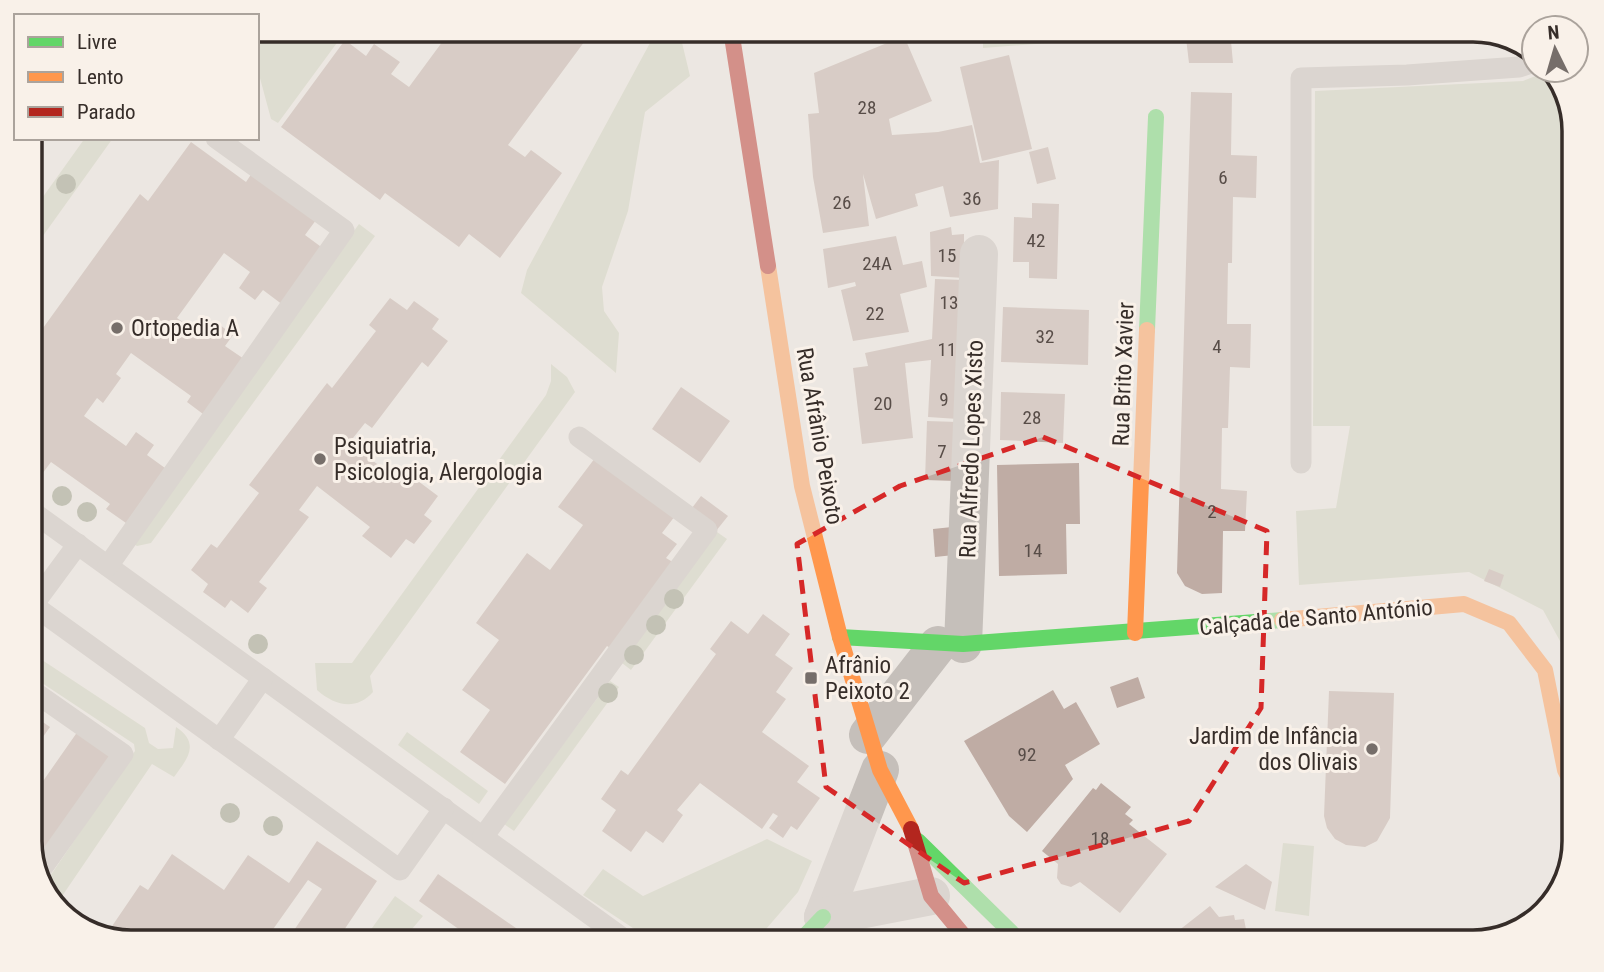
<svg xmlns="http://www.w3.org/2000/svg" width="1604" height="972" viewBox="0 0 1604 972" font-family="'Roboto Condensed',sans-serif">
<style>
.green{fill:#cdd1bc}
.building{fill:#bfaca4}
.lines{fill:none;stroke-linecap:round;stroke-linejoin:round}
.lane{stroke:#c5bfba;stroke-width:21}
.street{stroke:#c5bfba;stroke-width:38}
.fast{stroke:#63d668;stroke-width:16}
.slow{stroke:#ff974d;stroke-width:16}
.jam{stroke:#b3261e;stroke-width:16}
.tree{fill:#90967f}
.marked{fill:none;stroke:#d62828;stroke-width:5;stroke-dasharray:14 9;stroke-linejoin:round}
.poi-dot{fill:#766e6a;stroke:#f9f1e9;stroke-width:2.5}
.labels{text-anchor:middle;stroke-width:6;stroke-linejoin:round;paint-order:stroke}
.number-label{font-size:19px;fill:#584d48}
.poi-label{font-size:23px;fill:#362d29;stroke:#f9f1e9;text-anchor:start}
.street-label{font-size:23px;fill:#362d29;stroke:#f9f1e9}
.rim{fill:none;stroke:#362d29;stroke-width:3.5}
</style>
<rect width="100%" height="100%" fill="#ece7e2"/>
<g class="green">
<polygon points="257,30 359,30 350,41 342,36 278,123 271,119 257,67"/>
<polygon points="657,30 679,30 690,76 645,112 628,211 602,287 604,311 619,333 616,373 521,293 527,270"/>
<polygon points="983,30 1074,30 1075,41 983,48"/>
<polygon points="1551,70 1561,80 1574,125 1574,676 1572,663 1543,610 1469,572 1299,585 1296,511 1336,508 1350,426 1313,426 1315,91 1523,81"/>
<polygon points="85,138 113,138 30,254 30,215"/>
<polygon points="359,224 375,236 151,543 137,546 132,543 138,528"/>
<path d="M551,364L567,377L575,392L370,676L373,692C356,711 335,706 317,690L315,663H352L546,395L551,381Z"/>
<polygon points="717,532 727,539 631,670 622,663"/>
<path d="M30,652L145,728L149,743L158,749L173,748L176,727C201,744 187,759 174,777L152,764L56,905L42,888L135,751L134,744L30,675Z"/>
<polygon points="610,681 619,687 514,831 504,824"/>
<polygon points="407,732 488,791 479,804 398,745"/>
<polygon points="767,839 812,861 798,892 755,942 654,942 583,895 603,869 643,896"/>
<polygon points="1283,843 1314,846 1309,916 1275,911"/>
<polygon points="395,896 423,916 401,942 362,942"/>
</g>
<g class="building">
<polygon points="451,30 593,30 508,145 525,157 531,150 562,173 500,258 469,234 459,247 385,193 380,200 281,127 345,40 366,56 374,44 400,62 391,74 409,87"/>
<polygon points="861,30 899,30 866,43"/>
<polygon points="1185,30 1230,30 1233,63 1189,63"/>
<polygon points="904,36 932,101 889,119 892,135 938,132 972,125 980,163 999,160 998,209 950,217 943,186 915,194 918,206 876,219 863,174 869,226 823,233 813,177 808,114 819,113 814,73"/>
<polygon points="1009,55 1032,149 982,161 960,67"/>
<polygon points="1191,92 1232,93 1231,155 1257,156 1256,198 1233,197 1232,263 1228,263 1227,324 1251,324 1250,368 1230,367 1228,428 1222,428 1221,489 1247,491 1245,531 1223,531 1222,593 1202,594 1185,586 1177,573"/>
<polygon points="191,142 246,182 254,170 319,216 305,235 324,249 283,305 263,290 255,300 239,288 250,272 224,253 177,318 204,337 215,321 233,335 225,346 247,361 207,417 187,402 191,396 131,353 116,374 121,378 103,403 97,398 84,416 126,446 136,432 154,445 147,455 165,468 126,523 106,509 110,504 51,462 42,474 30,466 30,346 140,194 148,201"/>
<polygon points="1048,147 1056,179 1037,184 1029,152"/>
<polygon points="1032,203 1059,204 1057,279 1029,278 1029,262 1013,262 1014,217 1032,218"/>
<polygon points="951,227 952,235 964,234 964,278 931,276 930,232"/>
<polygon points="896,236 903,265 922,261 927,287 900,294 909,332 853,341 841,290 856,286 855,282 828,288 823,249"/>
<polygon points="935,279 964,280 958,419 928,417 931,360 905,363 913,438 862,444 853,368 868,366 865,353 932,339"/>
<polygon points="390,298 407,310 414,301 439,319 432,329 448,341 428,367 422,362 372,428 365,423 349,443 404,484 410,475 438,496 424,515 432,521 414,544 406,539 391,558 362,536 370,527 317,486 299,510 309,517 259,582 267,588 248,613 231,600 225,608 203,592 208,584 191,570 211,544 217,548 259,493 249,485 327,383 332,388 376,331 369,325"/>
<polygon points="1003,307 1089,310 1088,365 1001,362"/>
<polygon points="681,387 730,421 700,463 652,429"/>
<polygon points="1001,392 1065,394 1063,443 1000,440"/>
<polygon points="927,421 958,422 956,481 925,480"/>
<polygon points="595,458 675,516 662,533 677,544 666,558 676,564 613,650 607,646 505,784 460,752 490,710 462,690 499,640 476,623 527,553 550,570 583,525 558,507"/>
<polygon points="1079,463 1080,524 1066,524 1067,574 999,576 997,465"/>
<polygon points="701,496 728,516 716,531 689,512"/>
<polygon points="952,527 954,555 935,557 933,529"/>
<polygon points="1489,569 1504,575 1500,587 1484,581"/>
<polygon points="763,614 790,634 775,655 793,668 776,692 786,699 762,732 809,766 797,782 820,798 797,830 791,826 783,838 769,828 778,816 773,813 762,829 700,783 677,810 683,815 663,843 646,831 631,852 602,831 616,810 601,799 621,770 628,775 716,654 710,649 731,621 748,634"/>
<polygon points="1138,677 1145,698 1117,708 1110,687"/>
<polygon points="1053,690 1064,709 1076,702 1100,744 1065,765 1073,779 1027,832 1009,816 964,741"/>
<polygon points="1329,691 1394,693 1390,818 1377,841 1365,847 1346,845 1335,839 1327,828 1324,816"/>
<polygon points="30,697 45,707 37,718 50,727 30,755"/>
<polygon points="78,731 112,755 35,863 30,847 30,791 34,794"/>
<polygon points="1101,783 1131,807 1125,814 1133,820 1129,824 1167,854 1120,913 1080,882 1071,887 1061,884 1057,878 1058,864 1042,851 1093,788 1096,790"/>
<polygon points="317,841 377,881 336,942 286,942 322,889 308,880 264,942 131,942 106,935 140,885 148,890 172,854 224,890 248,855 289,883"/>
<polygon points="1246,864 1272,882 1265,910 1215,887"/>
<polygon points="438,874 536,942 477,942 419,901"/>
<polygon points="1210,906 1219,917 1234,915 1235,920 1244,919 1248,940 1164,942"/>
</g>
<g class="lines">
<g class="lane">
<polyline points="1301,463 1301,78 1407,75 1519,67 1534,62"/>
<polyline points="30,510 628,942"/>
<polyline points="108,566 344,230 216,138"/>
<polyline points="30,603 400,870 444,808"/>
<polyline points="33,605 78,544"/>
<polyline points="30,689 123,754 38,874"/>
<polyline points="219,740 263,678"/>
<polyline points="483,837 707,530 579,437"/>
</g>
<g class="street">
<polyline points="963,644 979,254"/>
<polyline points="868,735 938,645"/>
<polyline points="823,917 880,770"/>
<polyline points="823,917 931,896"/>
</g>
<g class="fast">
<polyline points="1147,330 1156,117"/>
<polyline points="840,637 963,644 1282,620"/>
<polyline points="918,841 1021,942"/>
<polyline points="799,942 823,917"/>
</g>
<g class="slow">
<polyline points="768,266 802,486 840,637 880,770 911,829"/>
<polyline points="1282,620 1464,604 1509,623 1545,670 1565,770 1574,788"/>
<polyline points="1135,633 1147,330"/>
</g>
<g class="jam">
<polyline points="731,30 768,266"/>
<polyline points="911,829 931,896 969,942"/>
</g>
</g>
<g class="tree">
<circle cx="66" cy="184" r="10"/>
<circle cx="62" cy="496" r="10"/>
<circle cx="87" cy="512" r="10"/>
<circle cx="674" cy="599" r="10"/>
<circle cx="656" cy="625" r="10"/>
<circle cx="258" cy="644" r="10"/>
<circle cx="634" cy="655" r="10"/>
<circle cx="608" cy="693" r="10"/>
<circle cx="230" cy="813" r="10"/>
<circle cx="273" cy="826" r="10"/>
</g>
<path d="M0 0H1604V972H0ZM1043,437L1267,531L1261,708L1189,821L964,883L826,787L797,544L900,486Z" fill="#ece7e2" fill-opacity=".55" fill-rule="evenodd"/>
<path class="marked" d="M1043,437L1267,531L1261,708L1189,821L964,883L826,787L797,544L900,486Z"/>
<g class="poi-dot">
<circle cx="117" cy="328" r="7"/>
<circle cx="320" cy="459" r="7"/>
<rect x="804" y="671" width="14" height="14" rx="3.5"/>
<circle cx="1372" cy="749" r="7"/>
</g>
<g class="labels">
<g class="number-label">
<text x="867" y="114">28</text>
<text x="1223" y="184">6</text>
<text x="972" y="205">36</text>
<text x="842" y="209">26</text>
<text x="1036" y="247">42</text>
<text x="947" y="262">15</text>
<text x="877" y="270">24A</text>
<text x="949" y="309">13</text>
<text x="875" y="320">22</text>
<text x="1045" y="343">32</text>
<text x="1217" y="353">4</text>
<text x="947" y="356">11</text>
<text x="944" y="406">9</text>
<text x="883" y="410">20</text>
<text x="1032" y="424">28</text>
<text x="942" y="458">7</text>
<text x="1212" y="518">2</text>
<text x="1033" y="557">14</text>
<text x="1027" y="761">92</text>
<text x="1100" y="845">18</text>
</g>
<g class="poi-label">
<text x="131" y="336">Ortopedia A</text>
<text x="334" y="454">Psiquiatria,<tspan x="334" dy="26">Psicologia, Alergologia</tspan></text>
<text x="825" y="673">Afrânio<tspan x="825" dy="26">Peixoto 2</tspan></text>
<text x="1358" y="744" text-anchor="end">Jardim de Infância<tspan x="1358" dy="26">dos Olivais</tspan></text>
</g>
<g class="street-label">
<text transform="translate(1123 374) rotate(-88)" y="8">Rua Brito Xavier</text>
<text transform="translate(820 436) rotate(80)" y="8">Rua Afrânio Peixoto</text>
<text transform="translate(971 449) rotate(-88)" y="8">Rua Alfredo Lopes Xisto</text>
<text transform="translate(1316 617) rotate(-5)" y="8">Calçada de Santo António</text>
</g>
</g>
<path d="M0 0H1604V972H0ZM131 42H1473A89 89 0 0 1 1562 131V841A89 89 0 0 1 1473 930H131A89 89 0 0 1 42 841V131A89 89 0 0 1 131 42Z" fill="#f9f1e9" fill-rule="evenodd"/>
<path class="rim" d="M131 42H1473A89 89 0 0 1 1562 131V841A89 89 0 0 1 1473 930H131A89 89 0 0 1 42 841V131A89 89 0 0 1 131 42Z"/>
<rect x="14" y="14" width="245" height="126" fill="#f9f1e9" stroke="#aba39c" stroke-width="2"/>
<rect x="28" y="37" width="35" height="10" fill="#63d668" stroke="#aba39c" stroke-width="2"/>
<text x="77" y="49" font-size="21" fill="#362d29">Livre</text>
<rect x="28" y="72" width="35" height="10" fill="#ff974d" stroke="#aba39c" stroke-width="2"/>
<text x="77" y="84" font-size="21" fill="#362d29">Lento</text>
<rect x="28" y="107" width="35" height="10" fill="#b3261e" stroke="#aba39c" stroke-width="2"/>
<text x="77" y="119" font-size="21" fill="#362d29">Parado</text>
<g transform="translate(1555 49) rotate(355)"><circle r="33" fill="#f9f1e9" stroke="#aba39c" stroke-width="2"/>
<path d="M0-5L12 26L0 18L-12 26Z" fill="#766e6a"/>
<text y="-10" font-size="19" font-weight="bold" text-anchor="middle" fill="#362d29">N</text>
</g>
</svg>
